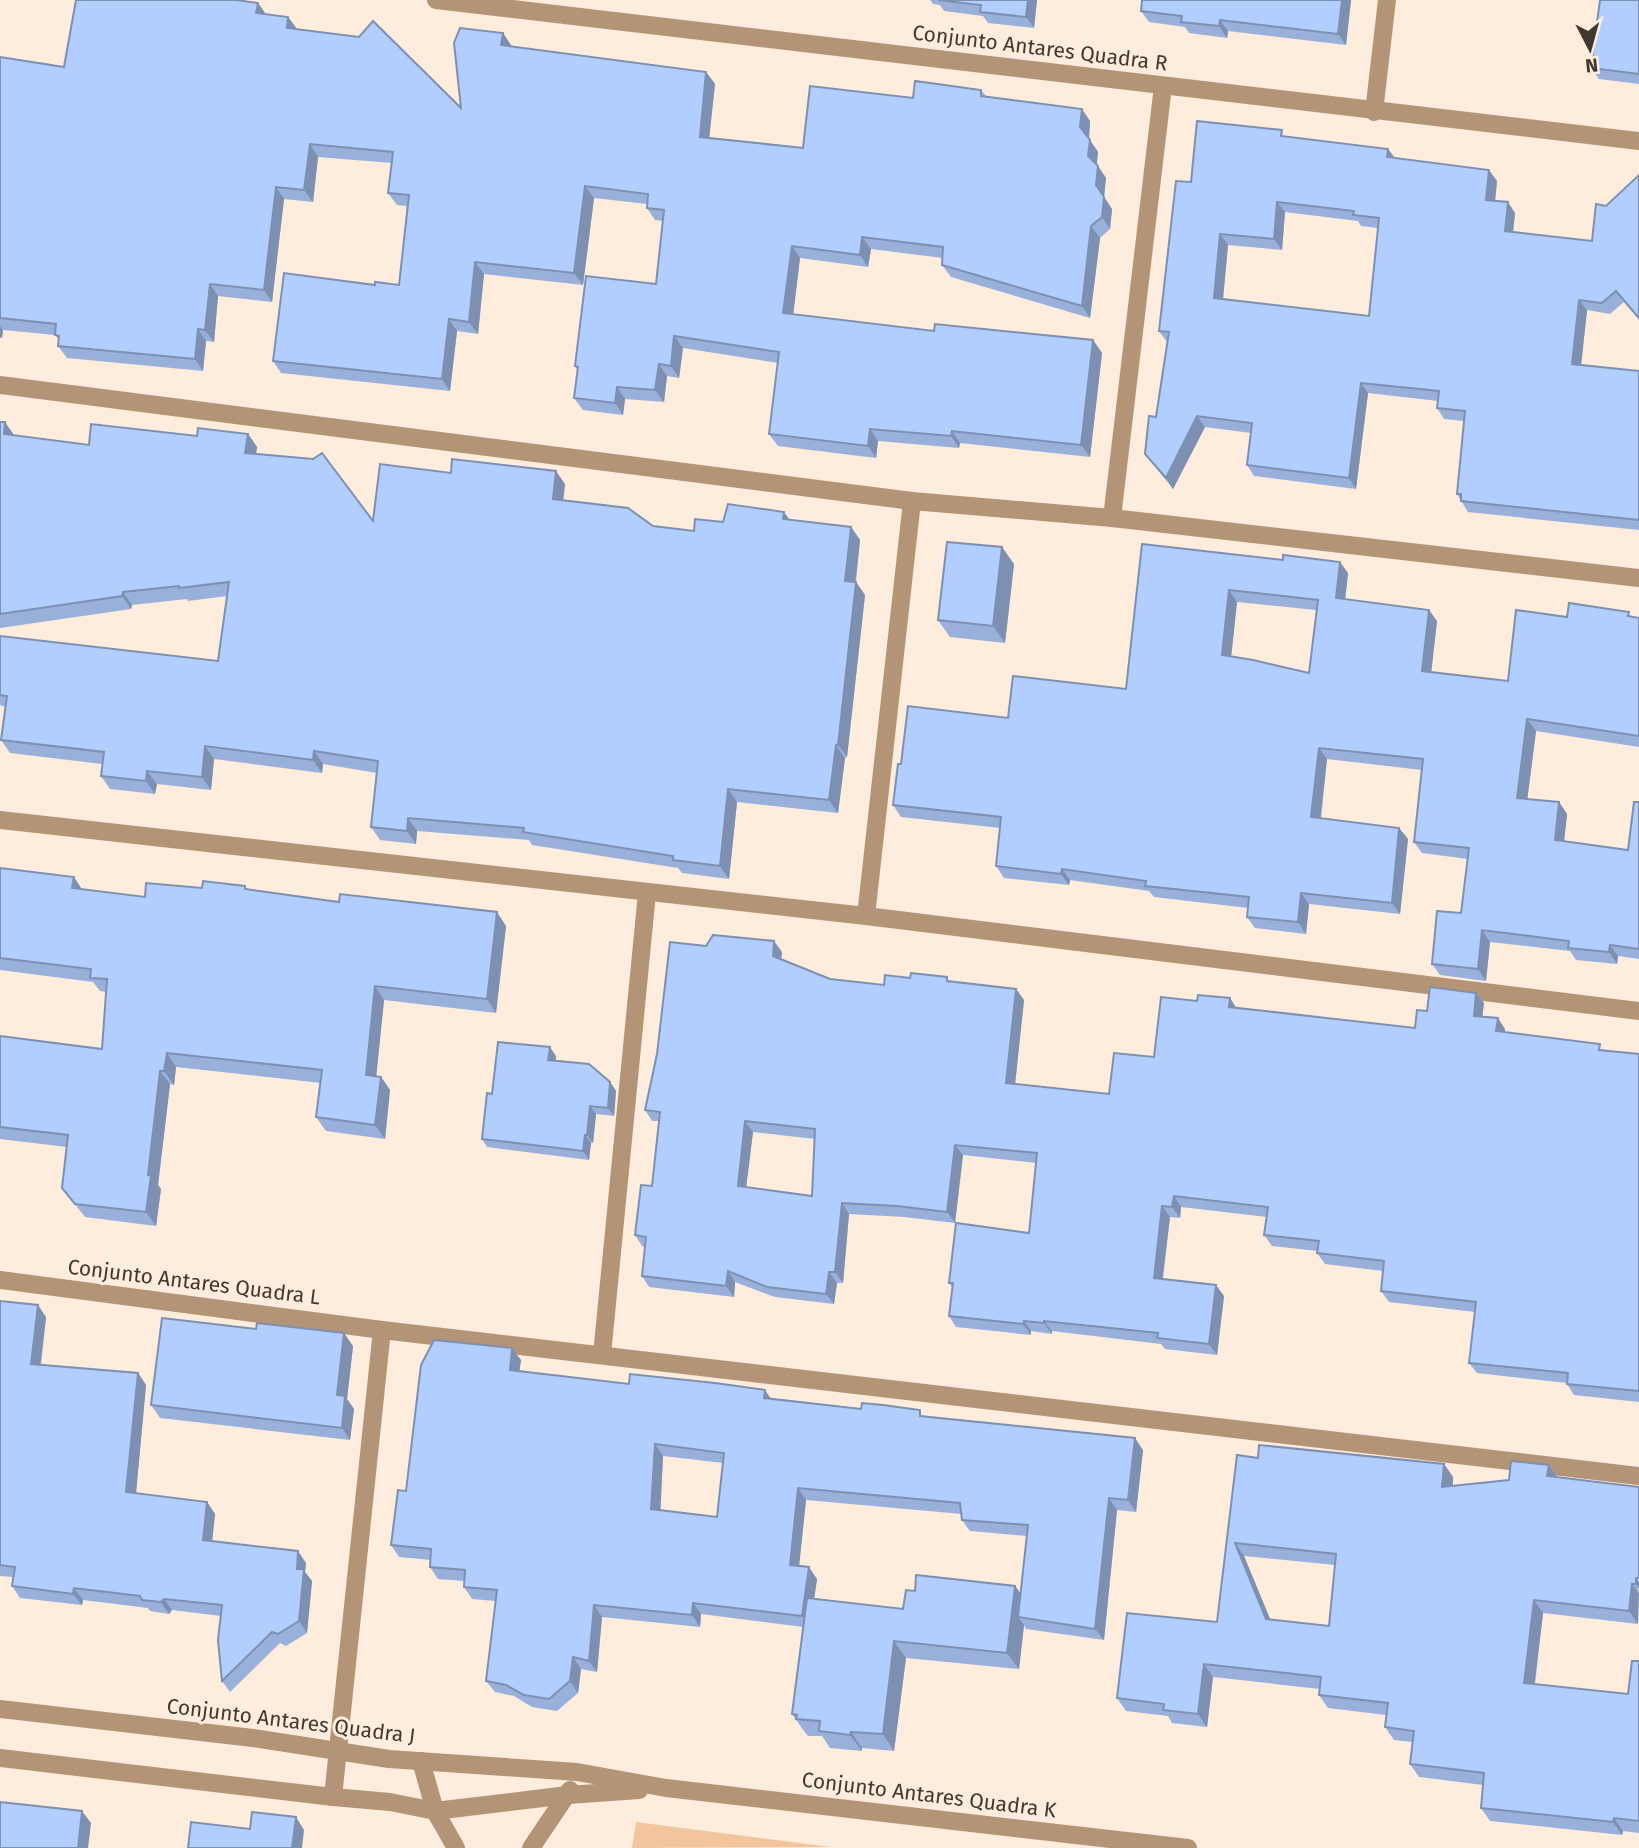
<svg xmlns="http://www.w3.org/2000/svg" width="1639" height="1848" viewBox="0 0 1639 1848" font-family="'Fira Sans',sans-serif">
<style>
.park{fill:#f2c59c}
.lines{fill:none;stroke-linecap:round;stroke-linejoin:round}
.minor{stroke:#b49477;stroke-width:18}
.wall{fill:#99b1da;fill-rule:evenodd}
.shaded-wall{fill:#7d90b2}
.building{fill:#b2cefe;stroke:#7d90b2;stroke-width:2;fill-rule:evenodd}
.labels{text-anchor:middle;stroke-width:6;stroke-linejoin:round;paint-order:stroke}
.street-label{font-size:21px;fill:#413830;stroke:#feecdc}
</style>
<rect width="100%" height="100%" fill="#feecdc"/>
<polygon class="park" points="636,1822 831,1847 632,1848"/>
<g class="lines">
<g class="minor">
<polyline points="436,0 1639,141"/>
<polyline points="1374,112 1387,0"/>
<polyline points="0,385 912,501 1112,518 1639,578"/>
<polyline points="1112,518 1163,86"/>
<polyline points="0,820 866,916 1639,1011"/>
<polyline points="866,916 912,501"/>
<polyline points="0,1280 382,1330 1639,1476"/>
<polyline points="602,1355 647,893"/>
<polyline points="0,1709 253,1738 389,1759 577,1772 666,1788 1188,1848"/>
<polyline points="0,1758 333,1797 390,1802 435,1811 568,1795 639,1790"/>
<polyline points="421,1761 435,1811 456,1848"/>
<polyline points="333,1797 382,1330"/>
<polyline points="531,1848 570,1790"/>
</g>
</g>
<g class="wall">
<polygon points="930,0 1037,0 1034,28 988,23 983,16 944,11 940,5 933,4"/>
<polygon points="1142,0 1351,0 1346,45 1228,31 1227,38 1189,33 1185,27 1149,22 1141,11"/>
<polygon points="1639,0 1639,84 1599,79 1591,68"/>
<polygon points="258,3 266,14 288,17 297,29 461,108 503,33 511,46 706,72 715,84 709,138 803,148 913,98 981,90 986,96 1090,121 1089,139 1098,152 1097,165 1106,178 1104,197 1112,209 1110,229 1100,238 1090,318 951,277 942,265 943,258 871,249 868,267 800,258 793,314 934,331 1093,340 1102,353 1090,457 960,443 959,448 878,441 876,458 778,446 769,434 778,363 683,348 679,378 667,376 664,402 625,399 623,415 583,410 574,398 578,371 575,366 656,284 663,221 655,220 647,208 647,204 594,198 583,285 484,274 478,334 457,331 450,391 281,373 273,361 375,285 399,285 407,206 397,205 388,193 392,163 318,157 313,202 284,199 272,302 218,296 214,342 206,341 203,371 67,358 58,346 59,340 55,335 3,330 2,338 0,338 0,57 64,67"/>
<path d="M1286,137L1388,149L1395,158L1497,181L1495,201L1515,213L1513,232L1592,241L1606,206L1639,175V320L1624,302L1610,314L1587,310L1581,365L1639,371V530L1468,512L1457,494L1464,421L1444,419L1437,408L1438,401L1368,393L1356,489L1254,476L1247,465L1251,433L1205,427L1173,489L1145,454L1156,417L1167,342L1159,331L1191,182ZM1285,212L1358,221L1361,226L1378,228L1369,316L1223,299L1228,245L1282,250Z"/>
<polygon points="0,422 14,436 89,445 197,436 248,434 257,447 256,454 373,521 451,473 565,484 563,501 653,526 694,531 723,522 784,512 790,520 851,527 860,540 856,582 865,595 847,757 845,758 838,813 737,802 729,879 682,873 678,868 532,845 529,840 417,831 416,844 380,840 371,827 377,773 323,764 322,773 214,759 211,790 157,784 155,794 110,789 101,776 102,764 10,753 1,740 5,707 0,705 0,636 218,661 227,596 188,601 187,599 132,605 131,609 0,628"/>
<path d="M1142,544L1348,573L1345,599L1437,621L1431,672L1508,681L1567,617L1639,618V747L1536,731L1527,799L1559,802L1567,814L1564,841L1628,850L1639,802V959L1618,956L1617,964L1576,960L1570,951L1490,942L1486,981L1440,975L1432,964L1461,913L1468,859L1422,853L1414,842L1422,770L1327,759L1321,819L1399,828L1408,839L1400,914L1309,904L1306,934L1255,928L1247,917L1248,908L1154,897L1149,891L1070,880L1069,885L1004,878L996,866L1000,828L901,817L893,805L901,764L1008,718L1126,689ZM1237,602L1316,610L1309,673L1231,657Z"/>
<polygon points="1014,564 1005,643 950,637 938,620"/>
<polygon points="0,868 82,889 145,897 202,888 245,886 248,890 506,926 496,1013 384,1000 376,1076 381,1077 390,1090 385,1139 326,1131 316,1117 321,1083 176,1067 174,1085 170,1084 158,1185 161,1189 156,1226 85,1217 62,1188 67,1147 0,1139 0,1036 102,1049 106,992 100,991 93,982 0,970"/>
<path d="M706,946L782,952L781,959L830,979L884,985L910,978L950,981L1016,989L1024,1000L1015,1084L1109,1094L1154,1057L1236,1008L1415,1028L1427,1011L1476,993L1484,1003L1482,1017L1505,1029V1032L1605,1050L1639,1054V1402L1574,1395L1567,1384V1383L1477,1373L1469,1363L1475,1312L1389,1302L1381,1291L1383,1271L1325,1264L1317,1253L1318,1251L1272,1246L1264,1235L1267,1217L1181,1207L1180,1218L1170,1217L1163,1279L1224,1296L1217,1355L1165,1349L1161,1344L1052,1331V1334L1031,1331V1335L956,1327L949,1316L952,1287L949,1283L1029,1233L1036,1163L963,1155L955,1223L904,1217L849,1214L843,1283H837L834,1304L775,1297L735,1282L734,1297L649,1287L642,1276L645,1247L642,1246L635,1235L652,1186L659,1121H652L645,1110ZM753,1132L815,1139L812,1196L746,1187Z"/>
<polygon points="556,1056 556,1061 610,1082 616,1091 614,1116 596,1114 593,1143 591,1143 589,1160 487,1147 482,1139 492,1094"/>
<polygon points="0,1301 46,1317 41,1365 138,1373 146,1385 136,1493 207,1502 215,1514 212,1541 306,1563 305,1572 312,1581 307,1633 286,1646 280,1643 230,1692 222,1681 221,1616 172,1610 169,1614 150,1611 148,1608 83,1600 82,1605 20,1598 12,1586 13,1577 0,1576"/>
<polygon points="353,1346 347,1399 354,1409 350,1440 160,1418 151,1405"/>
<path d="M521,1360L519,1371L629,1384L771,1398L925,1416L1143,1450L1136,1512L1117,1510L1104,1640L1026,1629L1024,1625L1019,1669L906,1658L894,1751L862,1748V1751L830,1748L822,1736H808L804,1731L792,1714L803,1627L701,1614L700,1627L602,1617L597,1672L581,1669L578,1693L557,1711L532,1707L514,1696L495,1692L486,1681L496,1601L472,1599L464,1587V1581L438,1579L430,1567L431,1560L399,1557L391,1545L406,1491ZM663,1456L723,1463L717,1517L660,1510ZM806,1500L962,1514V1520L970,1531L1027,1536L1021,1594L1015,1586L915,1591L903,1609L814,1598L817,1579L799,1566Z"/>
<path d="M1237,1455L1258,1458L1444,1464L1453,1477V1486L1509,1480L1549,1465L1557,1477L1639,1487L1638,1624L1543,1613L1535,1684L1628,1694L1639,1661V1833L1623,1831L1622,1835L1490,1821L1481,1808L1483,1785L1419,1777L1410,1764L1413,1742L1394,1740L1385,1727L1386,1715L1328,1708L1319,1695L1320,1689L1213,1677L1207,1727L1172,1723L1168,1716L1126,1711L1117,1698L1217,1622ZM1244,1556L1335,1565L1329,1626L1270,1619Z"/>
</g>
<g class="shaded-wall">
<polygon points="1028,0 1037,0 1034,28 1026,17"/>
<polygon points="1342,0 1351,0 1346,45 1338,34"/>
<polygon points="258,3 266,15 256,13"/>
<polygon points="288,17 297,29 295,40 287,28"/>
<polygon points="1220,20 1228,31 1227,38 1219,26"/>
<polygon points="503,33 511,45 510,57 501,45"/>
<polygon points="706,72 715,84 708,149 700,137"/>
<polygon points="1082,109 1090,121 1089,139 1080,127"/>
<polygon points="1090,140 1098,152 1096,168 1088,156"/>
<polygon points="310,144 318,157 313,202 304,190"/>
<polygon points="1388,149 1396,160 1387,157"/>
<polygon points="1098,166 1106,178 1104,197 1096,185"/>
<polygon points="1489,170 1497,181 1494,211 1486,200"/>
<polygon points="585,186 594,198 583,285 574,273"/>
<polygon points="276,187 284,199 272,302 264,290"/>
<polygon points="1104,197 1112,209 1110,229 1102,217"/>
<polygon points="1277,202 1285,212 1282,250 1274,239"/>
<polygon points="1508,202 1515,213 1512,242 1505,231"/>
<polygon points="1091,226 1100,238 1090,318 1082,306"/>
<polygon points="1220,234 1228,245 1222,309 1214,298"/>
<polygon points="862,237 871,249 868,267 860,255"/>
<polygon points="792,246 800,258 792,325 783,313"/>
<polygon points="475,262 484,274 478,334 469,322"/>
<polygon points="210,284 218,296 214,342 205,330"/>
<polygon points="1579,300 1587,310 1580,375 1572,364"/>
<polygon points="449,319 457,331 450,391 442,379"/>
<polygon points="0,326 3,330 2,338 0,336"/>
<polygon points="198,329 206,341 203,371 195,359"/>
<polygon points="674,336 683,348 679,378 671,366"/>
<polygon points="1093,340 1102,353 1090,457 1081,445"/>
<polygon points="659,364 667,376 664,402 655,390"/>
<polygon points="1361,383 1368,393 1356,489 1349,478"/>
<polygon points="617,387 625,399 623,415 615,403"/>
<polygon points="1197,416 1205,427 1173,489 1166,478"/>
<polygon points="5,422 14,435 4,434"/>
<polygon points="870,429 878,441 876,458 868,446"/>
<polygon points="952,431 960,443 959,448 951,436"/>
<polygon points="248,434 257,447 254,466 245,453"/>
<polygon points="556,471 565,484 562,512 553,499"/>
<polygon points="784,512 793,525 783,519"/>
<polygon points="851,527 860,540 854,594 845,581"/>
<polygon points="1002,547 1014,564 1005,643 993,626"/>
<polygon points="1340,562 1348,573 1344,610 1336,598"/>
<polygon points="856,582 865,595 847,757 838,745"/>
<polygon points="1229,590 1237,602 1230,667 1222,655"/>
<polygon points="123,592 132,605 131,609 122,596"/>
<polygon points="1429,610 1437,621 1430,683 1422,671"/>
<polygon points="1527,719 1536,731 1526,810 1517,798"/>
<polygon points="836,745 845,758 838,813 829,800"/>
<polygon points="205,746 214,759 211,790 202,777"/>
<polygon points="1319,748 1327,759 1319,829 1311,817"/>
<polygon points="314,751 323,764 322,773 313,760"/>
<polygon points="147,771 157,784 155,794 146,781"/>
<polygon points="728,789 737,802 729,879 720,866"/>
<polygon points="1559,802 1567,814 1563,851 1555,840"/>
<polygon points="408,818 417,831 416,844 407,831"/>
<polygon points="1399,828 1408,839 1400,914 1392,903"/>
<polygon points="1062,869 1070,880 1069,885 1061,874"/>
<polygon points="74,877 83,891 72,888"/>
<polygon points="1301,893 1309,904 1306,934 1298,922"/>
<polygon points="497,912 506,926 496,1013 487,999"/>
<polygon points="1482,930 1490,942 1486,981 1478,969"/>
<polygon points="774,941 782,952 780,967 773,956"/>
<polygon points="1610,945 1618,956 1617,964 1609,952"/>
<polygon points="375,986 384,1000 375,1089 366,1075"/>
<polygon points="1016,989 1024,1000 1014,1094 1006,1083"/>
<polygon points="1476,993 1484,1003 1481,1027 1474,1016"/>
<polygon points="1230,998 1237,1009 1229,1007"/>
<polygon points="1498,1018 1505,1029 1504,1042 1496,1031"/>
<polygon points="550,1047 556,1056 554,1068 548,1060"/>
<polygon points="167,1053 176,1067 174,1085 164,1071"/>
<polygon points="160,1071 170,1084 158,1185 161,1189 156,1226 146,1212 148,1175"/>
<polygon points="381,1077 390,1090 385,1139 375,1125"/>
<polygon points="610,1082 616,1091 614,1116 608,1108"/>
<polygon points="590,1106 596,1114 593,1143 587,1135"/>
<polygon points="745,1121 753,1132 745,1197 738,1186"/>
<polygon points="585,1135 591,1143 589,1160 583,1151"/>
<polygon points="955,1145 963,1155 955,1223 947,1212"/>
<polygon points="1174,1196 1181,1207 1180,1218 1172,1207"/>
<polygon points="842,1203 849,1214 843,1283 835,1272"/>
<polygon points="1162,1206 1170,1217 1161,1289 1154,1278"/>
<polygon points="728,1271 735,1282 734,1297 726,1286"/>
<polygon points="829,1272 837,1283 834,1304 826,1294"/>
<polygon points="1216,1285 1224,1296 1217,1355 1209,1344"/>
<polygon points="38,1305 46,1317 39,1376 31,1364"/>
<polygon points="1024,1321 1031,1331 1031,1335 1023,1324"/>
<polygon points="1044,1321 1052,1331 1052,1334 1044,1323"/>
<polygon points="344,1333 353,1346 347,1399 354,1409 350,1440 342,1428 337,1395"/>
<polygon points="512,1348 521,1360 518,1382 510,1370"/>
<polygon points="138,1373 146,1385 135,1504 126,1492"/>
<polygon points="765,1390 773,1402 764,1398"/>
<polygon points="1135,1438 1143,1450 1136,1512 1128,1500"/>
<polygon points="655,1444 663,1456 660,1520 651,1509"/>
<polygon points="1444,1464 1453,1477 1452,1500 1442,1487"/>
<polygon points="1549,1465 1558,1478 1547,1476"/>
<polygon points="798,1488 806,1500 798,1576 790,1565"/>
<polygon points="1109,1498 1117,1510 1104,1640 1095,1629"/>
<polygon points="207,1502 215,1514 211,1552 203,1540"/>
<polygon points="1235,1543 1244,1556 1275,1631 1266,1619"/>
<polygon points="298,1551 306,1563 305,1572 312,1581 307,1633 299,1621 297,1569"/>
<polygon points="809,1567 817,1579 810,1628 802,1616"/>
<polygon points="1636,1578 1639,1582 1639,1589 1636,1584"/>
<polygon points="1632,1584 1639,1593 1638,1624 1629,1611"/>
<polygon points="1015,1586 1027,1602 1018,1617 1024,1625 1019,1669 1007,1653"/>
<polygon points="74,1588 83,1600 82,1605 73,1594"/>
<polygon points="164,1599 172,1610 169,1614 161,1602"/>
<polygon points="1534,1600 1543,1613 1533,1696 1524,1683"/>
<polygon points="693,1603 701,1614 700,1627 692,1615"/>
<polygon points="594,1605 602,1617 597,1672 589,1661"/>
<polygon points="894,1641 906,1658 894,1751 883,1734"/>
<polygon points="573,1657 581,1669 578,1693 570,1681"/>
<polygon points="1204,1664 1213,1677 1207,1727 1198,1714"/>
<polygon points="851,1732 862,1748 862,1751 850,1735"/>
<polygon points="82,1811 91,1823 88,1848 78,1848"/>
<polygon points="296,1817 304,1830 302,1848 292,1848"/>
<polygon points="1614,1818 1623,1831 1622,1835 1613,1822"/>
</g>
<g class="building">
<polygon points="76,0 236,0 258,3 256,13 288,17 287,28 359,37 373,21 461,108 454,43 460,28 503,33 501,45 706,72 700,137 803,148 810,86 913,98 915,81 981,90 981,96 1082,109 1080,127 1090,140 1088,156 1098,166 1096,185 1104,197 1102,217 1091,226 1082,306 942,265 943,247 862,237 860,255 792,246 783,313 934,331 935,324 1093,340 1081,445 952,431 951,436 870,429 868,446 769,434 779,352 674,336 671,366 659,364 655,390 617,387 615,403 574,398 578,367 575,366 586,276 656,284 664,210 647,208 648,194 585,186 574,273 475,262 469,322 449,319 442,379 273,361 284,273 375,285 375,282 399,285 409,195 388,193 393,152 310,144 304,190 276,187 264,290 210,284 205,330 198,329 195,359 58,346 59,336 55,335 56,324 0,318 0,57 64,67"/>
<polygon points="938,0 1028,0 1026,17 980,12 981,5"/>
<polygon points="1142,0 1342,0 1338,34 1220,20 1219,26 1181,22 1182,16 1141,11"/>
<polygon points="1600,0 1639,0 1639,74 1591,68"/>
<path d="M1197,121L1282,130L1281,136L1388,149L1387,157L1489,170L1486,200L1508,202L1505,231L1592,241L1596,204L1606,206L1639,175V318L1616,291L1602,303L1579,300L1572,364L1639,371V520L1461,501V494H1457L1465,411L1437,408L1439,391L1361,383L1349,478L1247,465L1252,423L1197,416L1166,478L1145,454L1149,416L1156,417L1169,332L1159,331L1176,181L1191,182ZM1277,202L1354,211L1353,215L1379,218L1369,316L1214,298L1220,234L1274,239Z"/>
<polygon points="0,422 5,422 4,434 89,445 91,424 197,436 198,428 248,434 245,453 313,459 322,453 373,521 380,464 451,473 452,459 556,471 553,499 628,508 653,526 694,531 695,519 723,522 728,504 784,512 783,519 851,527 845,581 856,582 838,745 836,745 829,800 728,789 720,866 673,860 673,856 523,832 524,828 408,818 407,831 371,827 378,761 314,751 313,760 205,746 202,777 147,771 146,781 101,776 104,752 1,740 7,696 0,695 0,636 218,661 229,582 179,588 179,586 123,592 122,596 0,614"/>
<polygon points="947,542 1002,547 993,626 938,620"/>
<path d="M1142,544L1283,560V555L1340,562L1336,598L1429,610L1422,671L1508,681L1516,610L1567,617L1569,603L1629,612L1628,616L1639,618V736L1527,719L1517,798L1559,802L1555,840L1628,850L1634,802H1639V949L1610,945L1609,952L1568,948L1569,941L1482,930L1478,969L1432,964L1437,911L1461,913L1469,848L1414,842L1423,759L1319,748L1311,817L1399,828L1392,903L1301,893L1298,922L1247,917L1249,897L1145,886L1146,881L1062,869L1061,874L996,866L1001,817L893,805L898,764H901L908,706L1008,718L1013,676L1126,689ZM1229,590L1318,600L1309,673L1253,660L1222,655Z"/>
<polygon points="0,868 74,877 72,888 145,897 146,883 202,888 203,881 245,886 245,889 339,902 340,894 497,912 487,999 375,986 366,1075 381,1077 375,1125 316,1117 322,1070 167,1053 164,1071 160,1071 148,1175 151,1176 146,1212 75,1204 62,1188 68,1135 0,1127 0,1036 102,1049 107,979 90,978 91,969 0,958"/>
<path d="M713,935L774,941L773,956L830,979L884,985L885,975L910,978L911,973L947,977V981L1016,989L1006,1083L1109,1094L1114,1053L1154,1057L1161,997L1197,1001L1198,995L1230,998L1229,1007L1415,1028L1417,1010L1427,1011L1430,987L1476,993L1474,1016L1498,1018L1496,1031L1600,1044L1599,1050L1639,1054V1391L1567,1384L1568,1373L1469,1363L1476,1302L1381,1291L1384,1261L1317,1253L1319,1241L1264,1235L1268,1207L1174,1196L1172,1207L1162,1206L1154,1278L1216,1285L1209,1344L1157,1338L1158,1333L1044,1321V1323L1024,1321L1023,1324L949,1316L953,1283H949L956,1223L1029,1233L1037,1153L955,1145L947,1212L897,1206L842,1203L835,1272H829L826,1294L767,1287L728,1271L726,1286L642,1276L646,1237L635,1235L641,1185L652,1186L660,1112L645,1110L657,1054L670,942L706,946ZM745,1121L815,1129L812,1196L738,1186Z"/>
<polygon points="498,1042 550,1047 548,1060 589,1064 610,1082 608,1108 590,1106 587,1135 585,1135 583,1151 482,1139 487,1093 492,1094"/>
<polygon points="0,1301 38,1305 31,1364 138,1373 126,1492 207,1502 203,1540 298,1551 297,1569 304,1569 299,1621 278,1634 272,1632 222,1681 218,1640 222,1605 164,1599 161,1602 142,1600 140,1596 74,1588 73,1594 12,1586 15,1567 0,1565"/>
<polygon points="162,1318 256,1329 257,1323 344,1333 337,1395 345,1396 342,1428 151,1405"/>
<path d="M434,1340L512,1348L510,1370L629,1384L630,1374L715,1383L765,1390L764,1398L861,1409L862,1403L883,1405L920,1410V1416L1135,1438L1128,1500L1109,1498L1095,1629L1018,1617L1028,1525L962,1520L960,1503L798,1488L790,1565L809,1567L802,1616L693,1603L692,1615L594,1605L589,1661L573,1657L570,1681L549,1699L524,1695L506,1685L486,1681L497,1590L464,1587L465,1570L430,1567L431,1549L391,1545L398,1490L406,1491L421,1365ZM655,1444L724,1453L717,1517L651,1509Z"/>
<path d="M1259,1445L1444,1464L1442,1487L1509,1480L1511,1461L1549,1465L1547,1476L1639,1487V1578H1636V1584H1632L1629,1611L1534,1600L1524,1683L1628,1694L1632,1661H1639V1821L1614,1818L1613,1822L1481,1808L1484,1773L1410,1764L1414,1731L1385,1727L1388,1703L1319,1695L1321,1677L1204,1664L1198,1714L1163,1710L1164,1704L1117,1698L1127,1613L1217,1622L1237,1455L1258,1458ZM1235,1543L1336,1554L1329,1626L1266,1619Z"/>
<polygon points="916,1575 1015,1586 1007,1653 894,1641 883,1734 851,1732 850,1735 819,1731 820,1721 796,1719 797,1715 792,1714 807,1598 903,1609 906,1590 915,1591"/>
<polygon points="0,1802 82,1811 78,1848 0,1848"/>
<polygon points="252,1812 296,1817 292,1848 188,1848 191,1822 250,1829"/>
</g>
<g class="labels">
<g class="street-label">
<text transform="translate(1040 48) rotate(7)" y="7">Conjunto Antares Quadra R</text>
<text transform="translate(194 1282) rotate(7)" y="7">Conjunto Antares Quadra L</text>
<text transform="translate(291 1721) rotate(7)" y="7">Conjunto Antares Quadra J</text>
<text transform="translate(929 1795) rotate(7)" y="7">Conjunto Antares Quadra K</text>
</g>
</g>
<g transform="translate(1590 49) rotate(174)" stroke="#feecdc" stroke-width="5" paint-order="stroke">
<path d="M0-5L12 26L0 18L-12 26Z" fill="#413830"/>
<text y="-10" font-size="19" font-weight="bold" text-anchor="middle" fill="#413830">N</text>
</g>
</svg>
